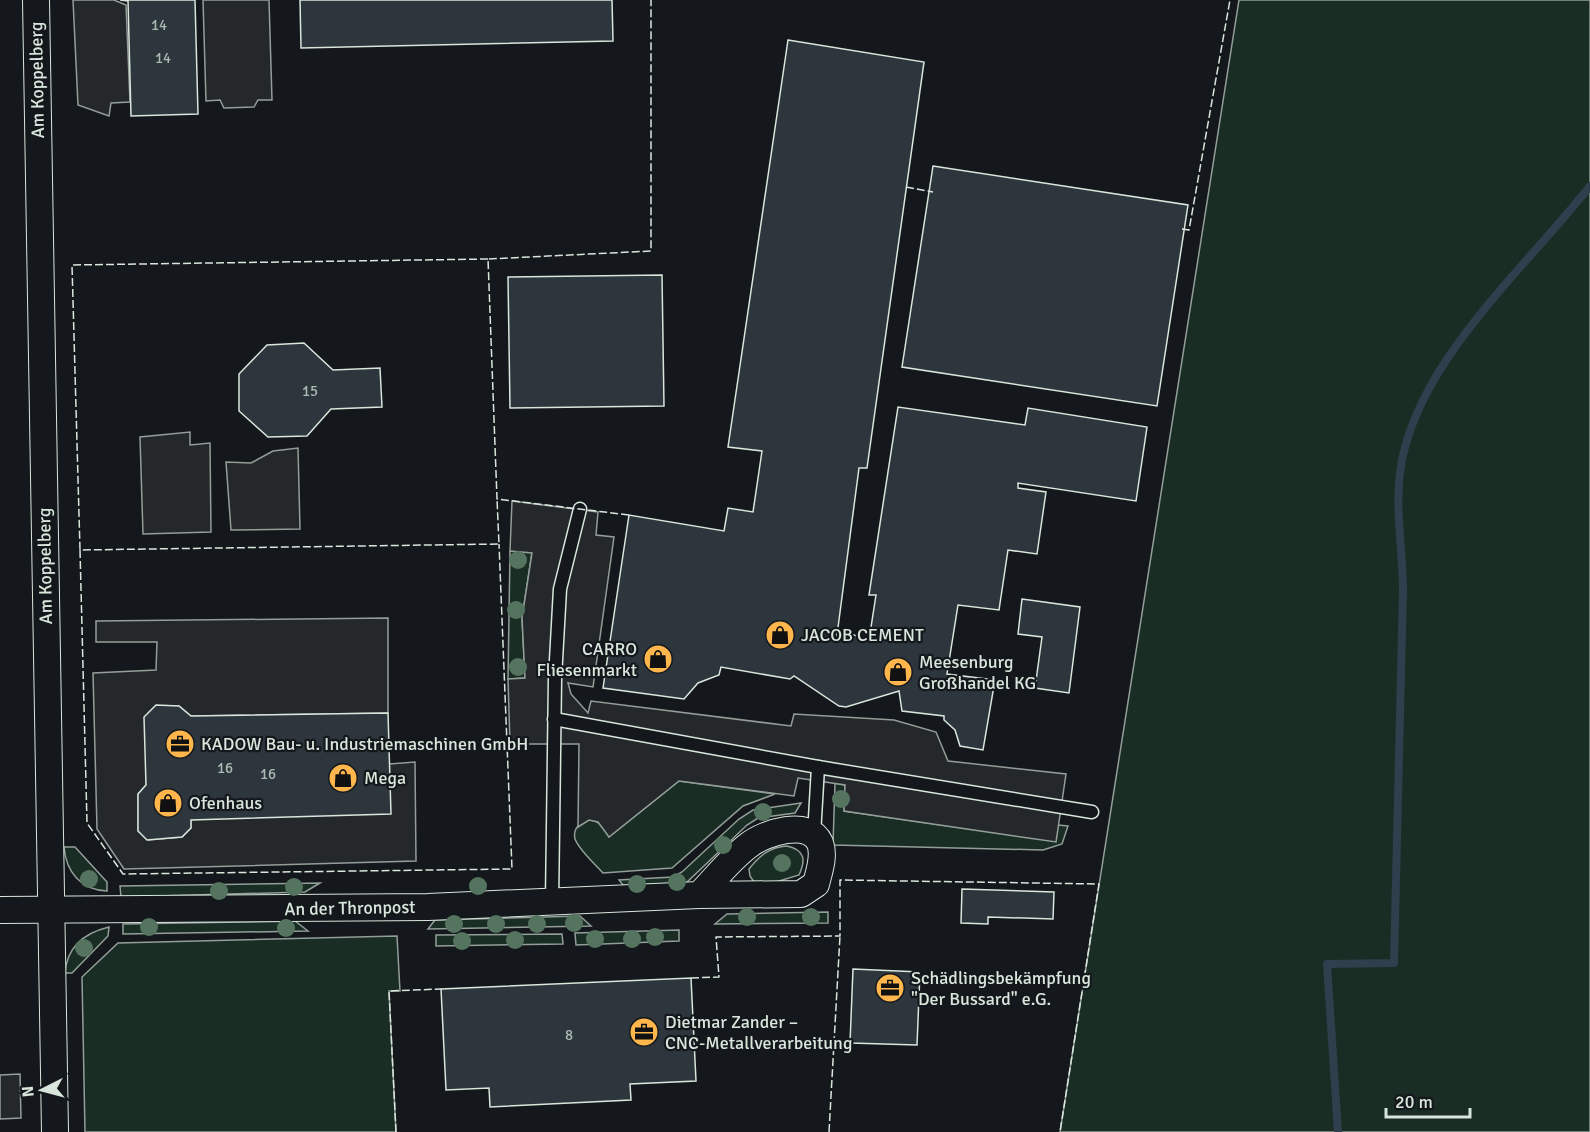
<svg xmlns="http://www.w3.org/2000/svg" width="1590" height="1132" viewBox="0 0 1590 1132" font-family="Signika,sans-serif">
<style>
.green{fill:#1a2d24;stroke:#939e99;stroke-width:1.5}
.parking{fill:#24282b;stroke:#939e99;stroke-width:1.5}
.lines{fill:none;stroke-linecap:round;stroke-linejoin:round}
.stream{stroke:#2f3f4d;stroke-width:8}
.building{fill:#2c363c;stroke:#d8e6dc;stroke-width:1.5}
.lane-casing{stroke:#d8e6dc;stroke-width:15}
.street-casing{stroke:#d8e6dc;stroke-width:28}
.lane{stroke:#14181c;stroke-width:12}
.street{stroke:#14181c;stroke-width:26}
.fence{stroke:#d8e6dc;stroke-width:1.5;stroke-dasharray:8 3;stroke-linecap:butt}
.tree{fill:#55745f}
.labels{text-anchor:middle;stroke-width:4.5;stroke-linejoin:round;paint-order:stroke}
.number-label{font-size:15px;fill:#adbab4}
.street-label{font-size:18px;fill:#d8e6dc;stroke:#14181c}
.poi-label{font-size:18px;fill:#d8e6dc;stroke:#14181c;text-anchor:start}
</style>
<rect width="100%" height="100%" fill="#14181c"/>
<g class="green">
<polygon points="1239,0 1590,0 1590,1132 1060,1132"/>
<polygon points="510,551 532,552 522,618 525,678 508,679"/>
<path d="M679,781L775,794L743,806L672,868L603,873C595,864 579,850 575,839C572,826 586,816 597,822C601,825 606,832 609,837Z"/>
<polygon points="835,783 845,785 844,811 1056,841 1058,825 1068,826 1062,844 1043,850 833,845"/>
<polygon points="801,803 795,813 758,818 747,825 686,883 627,890 619,880 673,877 682,872 739,819 753,810"/>
<path d="M787,846C805,850 806,860 799,875L776,882H754L750,876L749,869C760,855 770,847 787,846Z"/>
<path d="M64,847H75L107,882V891C81,890 66,872 64,847Z"/>
<polygon points="320,883 305,892 121,897 120,886"/>
<polygon points="828,912 828,923 715,924 727,914"/>
<polygon points="580,916 591,926 428,929 435,920"/>
<polygon points="295,921 308,931 123,934 123,924"/>
<path d="M109,927L108,936L72,973H65C67,946 84,933 109,927Z"/>
<polygon points="679,930 679,941 576,945 575,933"/>
<polygon points="562,934 563,944 436,946 436,935"/>
<polygon points="397,936 400,991 389,991 396,1132 85,1132 82,977 118,943"/>
</g>
<g class="parking">
<polygon points="73,0 114,0 126,5 130,102 111,103 109,116 78,105"/>
<polygon points="203,0 269,0 272,100 258,100 254,107 224,108 220,100 206,101"/>
<polygon points="190,432 190,445 210,443 211,532 143,534 140,437"/>
<polygon points="298,448 300,529 231,530 226,462 251,463 273,451"/>
<polygon points="512,501 598,512 596,535 614,537 593,687 568,683 571,694 588,713 591,701 791,726 794,714 894,720 936,732 948,761 1066,774 1056,842 844,811 845,785 798,778 794,796 679,781 609,837 598,822 589,820 578,827 579,744 510,744 508,679 525,678 522,618 532,553 510,551"/>
<polygon points="388,618 388,713 191,716 179,706 156,706 146,785 138,794 138,831 148,840 182,837 191,828 191,820 389,764 415,762 416,861 124,869 97,829 93,673 156,670 157,642 96,642 96,621"/>
<polygon points="20,1074 21,1118 0,1119 0,1075"/>
</g>
<g class="lines">
<path class="stream" d="M1338,1132L1327,964L1394,963L1403,591C1403,551 1395,512 1400,472C1414,364 1525,269 1590,186"/>
</g>
<g class="building">
<polygon points="120,0 195,0 198,114 131,116 128,1"/>
<polygon points="300,0 612,0 613,41 301,48"/>
<polygon points="788,40 924,62 867,468 859,468 837,635 854,635 869,640 876,595 869,595 898,407 1025,425 1028,408 1147,427 1136,501 1018,483 1018,488 1046,492 1037,554 1008,550 999,610 958,605 947,674 995,680 983,750 960,746 955,730 944,720 944,716 902,711 899,691 846,707 839,706 794,676 790,679 721,667 719,675 698,683 684,699 603,688 629,515 724,531 728,508 753,512 762,451 728,447"/>
<polygon points="933,166 1188,205 1157,406 902,367"/>
<polygon points="662,275 664,406 510,408 508,277"/>
<polygon points="304,343 333,370 380,368 382,407 331,409 307,436 268,437 239,411 239,374 267,345"/>
<polygon points="1022,599 1080,607 1069,693 1035,688 1042,637 1018,634"/>
<polygon points="156,705 179,706 191,716 388,713 391,814 191,820 191,828 182,837 147,840 138,831 138,794 146,785 144,717"/>
<polygon points="962,889 1054,892 1053,919 988,917 988,924 961,923"/>
<polygon points="853,969 920,972 917,1045 850,1043"/>
<polygon points="691,978 696,1081 630,1084 631,1100 490,1107 489,1088 446,1090 441,989"/>
</g>
<g class="lines">
<g class="lane-casing">
<g id="lane">
<polyline points="554,719 818,767 1092,812"/>
<polyline points="814,835 818,767"/>
<polyline points="552,903 555,678 560,589 580,509"/>
</g>
</g>
<g class="street-casing">
<g id="street">
<polyline points="36,0 55,1132"/>
<path d="M0,910L428,907L699,895L801,894L816,884C819,872 825,856 820,843C809,818 764,833 749,845C730,859 715,879 699,895"/>
</g>
</g>
<use href="#lane" class="lane"/>
<use href="#street" class="street"/>
<g class="fence">
<polyline points="906,187 933,192"/>
<polyline points="1182,229 1189,230 1230,0"/>
<polyline points="488,259 72,265 80,550 499,544 497,499"/>
<polyline points="629,515 497,499 488,259 651,251 651,0"/>
<polyline points="80,550 87,823 123,874 512,869 499,544"/>
<polyline points="691,978 719,977 716,937 840,936 840,880 1099,884 1060,1132"/>
<polyline points="396,1132 389,991 441,989"/>
<polyline points="829,1132 840,936"/>
</g>
</g>
<g class="tree">
<circle cx="518" cy="560" r="9"/>
<circle cx="516" cy="610" r="9"/>
<circle cx="518" cy="667" r="9"/>
<circle cx="841" cy="799" r="9"/>
<circle cx="763" cy="812" r="9"/>
<circle cx="723" cy="845" r="9"/>
<circle cx="782" cy="863" r="9"/>
<circle cx="89" cy="879" r="9"/>
<circle cx="677" cy="882" r="9"/>
<circle cx="637" cy="884" r="9"/>
<circle cx="478" cy="886" r="9"/>
<circle cx="294" cy="887" r="9"/>
<circle cx="219" cy="891" r="9"/>
<circle cx="747" cy="917" r="9"/>
<circle cx="811" cy="917" r="9"/>
<circle cx="574" cy="923" r="9"/>
<circle cx="454" cy="924" r="9"/>
<circle cx="496" cy="924" r="9"/>
<circle cx="537" cy="924" r="9"/>
<circle cx="149" cy="927" r="9"/>
<circle cx="286" cy="928" r="9"/>
<circle cx="655" cy="937" r="9"/>
<circle cx="595" cy="939" r="9"/>
<circle cx="632" cy="939" r="9"/>
<circle cx="515" cy="940" r="9"/>
<circle cx="462" cy="941" r="9"/>
<circle cx="84" cy="948" r="9"/>
</g>
<defs>
<g id="shop-disc" transform="scale(1.5)"><circle r="9.5" fill="#ffb74d" stroke="#14181c"/><path d="M-5-2.5h2.3a2.7 3.5 0 0 1 5.4 0H5L5.5 6h-11ZM-1.5-2.5h3a1.5 2.3 0 0 0-3 0Z" fill="#111"/></g>
<g id="office-disc" transform="scale(1.5)"><circle r="9.5" fill="#ffb74d" stroke="#14181c"/><path d="M-6-3h4V-5.5h4V-3h4V5H-6ZM-1-4.5V-3h2v-1.5ZM-6 0V1H6V0Z" fill="#111"/></g>
</defs>
<g fill-rule="evenodd">
<use href="#shop-disc" x="780" y="635"/>
<use href="#shop-disc" x="658" y="659"/>
<use href="#shop-disc" x="898" y="672"/>
<use href="#office-disc" x="180" y="744"/>
<use href="#shop-disc" x="343" y="778"/>
<use href="#shop-disc" x="168" y="803"/>
<use href="#office-disc" x="890" y="988"/>
<use href="#office-disc" x="644" y="1032"/>
</g>
<g class="labels">
<g class="number-label">
<text x="159" y="30">14</text>
<text x="163" y="63">14</text>
<text x="310" y="396">15</text>
<text x="225" y="773">16</text>
<text x="268" y="779">16</text>
<text x="569" y="1040">8</text>
</g>
<g class="street-label">
<text transform="translate(37 80) rotate(-91)" y="6">Am Koppelberg</text>
<text transform="translate(45 566) rotate(-91)" y="6">Am Koppelberg</text>
<text transform="translate(350 908) rotate(-1)" y="6">An der Thronpost</text>
</g>
<g class="poi-label">
<text x="801" y="641">JACOB CEMENT</text>
<text x="637" y="655" text-anchor="end">CARRO<tspan x="637" dy="21">Fliesenmarkt</tspan></text>
<text x="919" y="668">Meesenburg<tspan x="919" dy="21">Großhandel KG</tspan></text>
<text x="201" y="750">KADOW Bau- u. Industriemaschinen GmbH</text>
<text x="364" y="784">Mega</text>
<text x="189" y="809">Ofenhaus</text>
<text x="911" y="984">Schädlingsbekämpfung<tspan x="911" dy="21">"Der Bussard" e.G.</tspan></text>
<text x="665" y="1028">Dietmar Zander –<tspan x="665" dy="21">CNC-Metallverarbeitung</tspan></text>
</g>
</g>
<g transform="translate(42 1090) rotate(264)" stroke="#14181c" stroke-width="4.5" paint-order="stroke">
<path d="M0-4.5L10 22L0 15L-10 22Z" fill="#d8e6dc"/>
<text y="-9" font-size="16" font-weight="bold" text-anchor="middle" fill="#d8e6dc">N</text>
</g>
<path d="M1386 1108v9h84v-9" fill="none" stroke="#d8e6dc" stroke-width="3"/>
<text x="1395" y="1108" font-size="18" fill="#d8e6dc" stroke="#14181c" stroke-width="4.5" paint-order="stroke">20 m</text>
</svg>
